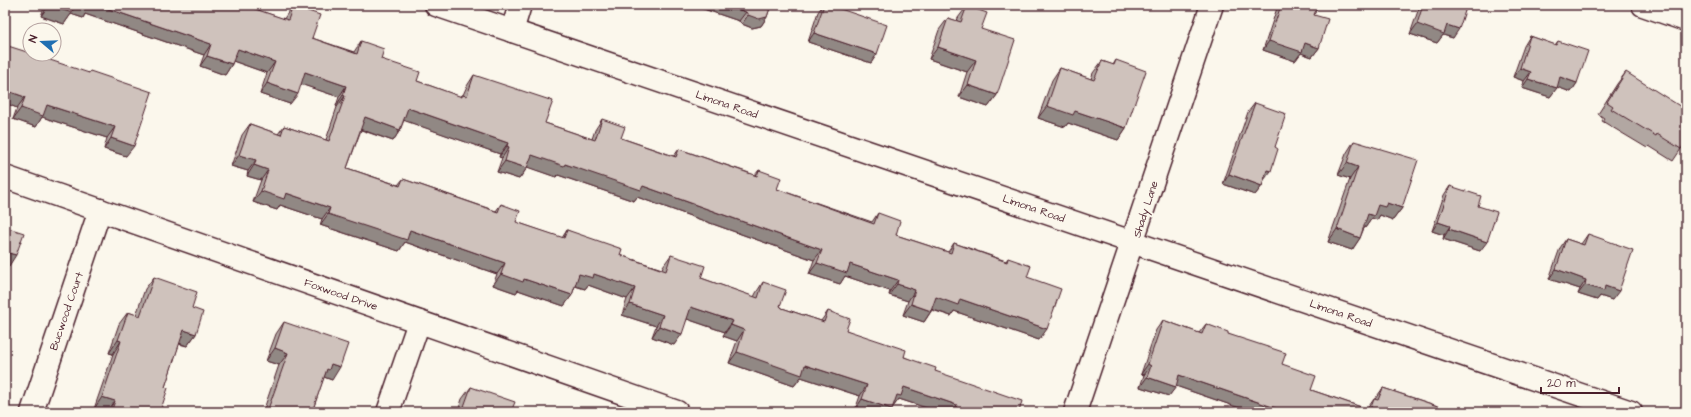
<svg xmlns="http://www.w3.org/2000/svg" width="1691" height="417" viewBox="0 0 1691 417" font-family="'Architects Daughter',sans-serif">
<style>
.lines{fill:none;stroke-linecap:round;stroke-linejoin:round}
.minor-casing{stroke:#4a1f2b;stroke-width:25}
.minor{stroke:#fbf7ec;stroke-width:22}
.wall{fill:#b2a7a2;stroke:#4a1f2b}
.shaded-wall{fill:#918884;stroke:#4a1f2b}
.building{fill:#cfc2bc;stroke:#4a1f2b}
.labels{text-anchor:middle;stroke-width:4;stroke-linejoin:round;paint-order:stroke}
.street-label{font-size:11px;fill:#4a1f2b;stroke:#fbf7ec}
</style>
<rect width="100%" height="100%" fill="#fbf7ec"/>
<filter id="ink" filterUnits="userSpaceOnUse"><feTurbulence type="fractalNoise" baseFrequency=".025" numOctaves="2"/><feDisplacementMap in="SourceGraphic" scale="8" xChannelSelector="R" yChannelSelector="G"/><feConvolveMatrix kernelMatrix="1 2 1 2 8 2 1 2 1" color-interpolation-filters="sRGB"/></filter>
<g filter="url(#ink)">
<g class="lines">
<g class="minor-casing">
<g id="minor">
<polyline points="436,5 1631,412"/>
<polyline points="1643,5 1686,20"/>
<polyline points="512,31 520,5"/>
<polyline points="5,177 677,412"/>
<polyline points="32,412 100,210"/>
<polyline points="388,412 419,322"/>
<polyline points="1075,412 1212,5"/>
</g>
</g>
<use href="#minor" class="minor"/>
</g>
<g class="wall">
<polygon points="45,5 243,5 284,19 285,17 293,6 312,38 354,52 361,41 381,59 417,81 461,97 462,95 463,95 467,86 474,75 545,123 592,139 595,130 602,119 621,138 674,156 679,149 755,175 759,170 777,189 872,222 878,213 896,235 948,252 954,243 1006,261 1008,258 1027,277 1039,340 954,311 951,316 932,310 924,322 903,315 908,301 889,295 890,291 845,276 840,284 809,274 814,260 637,197 634,201 558,175 556,177 528,167 519,179 497,172 502,158 499,157 500,154 404,120 400,130 393,141 361,130 347,168 398,185 403,179 496,211 501,204 516,222 562,238 567,230 620,255 662,269 663,266 671,255 701,278 754,297 756,293 763,282 782,308 821,321 828,311 846,330 935,371 1019,412 939,412 899,399 893,407 890,412 860,412 855,410 860,396 801,377 794,386 729,363 737,341 723,336 725,332 687,319 674,345 652,337 656,326 622,315 627,299 588,285 585,289 575,286 572,295 564,306 518,290 516,293 493,285 497,274 405,242 399,251 320,225 322,219 280,205 277,210 253,202 261,180 247,176 248,171 231,166 242,135 250,124 278,134 284,126 326,140 337,107 336,106 339,97 301,84 290,104 260,94 267,73 233,61 232,64 225,75 200,66 204,55 85,14 83,18 71,14 64,24 41,16"/>
<polygon points="692,5 771,5 767,17 761,26 752,28 742,24 739,21"/>
<polygon points="823,5 829,5 877,54 871,63 808,42 818,12"/>
<polygon points="1278,5 1318,5 1314,15 1319,48 1312,57 1301,53 1295,61 1263,50"/>
<polygon points="1420,5 1467,5 1453,38 1443,35 1437,43 1410,34"/>
<polygon points="967,6 981,29 997,95 988,107 959,97 967,72 929,59 939,30 948,18 957,21 958,18"/>
<polygon points="1530,36 1555,45 1558,41 1577,83 1571,92 1557,87 1550,97 1522,88 1524,81 1513,77 1524,46"/>
<polygon points="1116,60 1126,128 1118,140 1068,123 1065,127 1038,118 1052,80 1060,68 1091,79 1093,73 1102,61 1113,65"/>
<polygon points="90,71 126,156 104,149 107,138 42,117 36,127 13,119 17,108 5,103 88,73"/>
<polygon points="1626,72 1681,149 1673,161 1649,146 1647,148 1602,121 1604,118 1598,114 1617,84"/>
<polygon points="1255,103 1275,147 1262,186 1255,195 1223,184 1248,112"/>
<polygon points="1354,141 1402,208 1393,220 1380,215 1377,220 1372,218 1365,228 1364,228 1360,238 1352,250 1328,242 1350,179 1338,175 1346,154"/>
<polygon points="1450,186 1478,206 1480,251 1443,239 1444,235 1432,231 1444,195"/>
<polygon points="1588,234 1612,300 1600,296 1597,300 1578,294 1580,289 1549,279 1560,248 1566,239 1581,244"/>
<polygon points="154,277 192,308 196,334 187,346 179,344 165,387 160,412 103,412 94,409 113,354 109,353 119,324 128,312 136,315 145,289"/>
<polygon points="1163,320 1199,333 1206,324 1228,334 1282,364 1311,390 1367,409 1374,399 1375,399 1383,388 1456,412 1251,412 1176,386 1169,396 1140,387 1144,375 1141,374 1156,330"/>
<polygon points="284,322 332,380 324,377 312,412 263,412 279,365 266,361 276,334"/>
<polygon points="471,387 511,412 458,412 462,399"/>
</g>
<g class="shaded-wall">
<polygon points="49,5 97,5 211,44 204,55 85,14 83,18 71,14 64,24 41,16"/>
<polygon points="692,5 725,5 746,12 739,21"/>
<polygon points="748,15 767,17 761,26 752,28 742,24"/>
<polygon points="1417,24 1447,25 1459,29 1453,38 1443,35 1437,43 1410,34"/>
<polygon points="814,33 877,54 871,63 808,42"/>
<polygon points="1269,41 1305,43 1319,48 1312,57 1301,53 1295,61 1263,50"/>
<polygon points="938,47 976,60 967,72 929,59"/>
<polygon points="238,49 275,62 267,73 230,60"/>
<polygon points="207,56 232,64 225,75 200,66"/>
<polygon points="1520,68 1531,72 1524,81 1513,77"/>
<polygon points="305,72 346,86 339,97 297,83"/>
<polygon points="1560,77 1577,83 1571,92 1554,86"/>
<polygon points="1528,79 1557,88 1550,97 1522,88"/>
<polygon points="267,83 298,94 290,104 260,94"/>
<polygon points="968,85 997,95 988,107 959,97"/>
<polygon points="5,90 25,97 17,108 5,103"/>
<polygon points="343,95 345,96 337,107 336,106"/>
<polygon points="47,105 115,127 107,138 42,117 36,127 13,119 21,108"/>
<polygon points="1047,106 1075,111 1126,128 1118,140 1068,123 1065,127 1038,118"/>
<polygon points="408,108 508,143 500,154 400,119"/>
<polygon points="365,117 400,130 393,141 357,128"/>
<polygon points="111,138 134,146 126,156 104,149"/>
<polygon points="507,146 509,147 502,158 499,157"/>
<polygon points="239,155 256,160 248,171 231,166"/>
<polygon points="532,155 643,186 822,250 814,260 637,197 634,201 558,175 556,177 524,166"/>
<polygon points="505,161 527,168 519,179 497,172"/>
<polygon points="1347,163 1358,167 1350,179 1338,175"/>
<polygon points="254,165 268,170 261,180 247,176"/>
<polygon points="1267,170 1271,171 1264,180 1261,179"/>
<polygon points="1229,174 1262,186 1255,195 1223,184"/>
<polygon points="261,191 286,193 330,208 322,219 280,205 277,210 253,202"/>
<polygon points="1387,203 1402,208 1393,220 1380,215 1377,220 1372,218 1365,228 1360,226 1368,214 1378,205"/>
<polygon points="328,214 410,230 505,263 497,274 405,242 399,251 320,225"/>
<polygon points="1438,222 1450,226 1444,235 1432,231"/>
<polygon points="1337,229 1360,238 1352,250 1328,242"/>
<polygon points="1449,229 1487,242 1480,251 1443,239"/>
<polygon points="5,252 16,255 9,266 5,265"/>
<polygon points="817,263 850,264 898,280 890,291 845,276 840,284 809,274"/>
<polygon points="1556,269 1586,280 1580,289 1549,279"/>
<polygon points="501,274 524,279 572,295 564,306 518,290 516,293 493,285"/>
<polygon points="579,274 594,274 635,288 627,299 588,285 585,289 572,285"/>
<polygon points="897,284 915,290 908,301 889,295"/>
<polygon points="1585,285 1605,286 1619,291 1612,300 1600,296 1597,300 1578,294"/>
<polygon points="936,297 960,299 1047,329 1039,340 954,311 951,316 928,308"/>
<polygon points="630,304 663,315 656,326 622,315"/>
<polygon points="911,304 931,311 924,322 903,315"/>
<polygon points="691,307 733,321 725,332 684,318"/>
<polygon points="731,325 744,330 737,341 723,336"/>
<polygon points="659,326 682,334 674,345 652,337"/>
<polygon points="184,330 196,334 187,346 176,342"/>
<polygon points="118,340 121,341 113,354 109,353"/>
<polygon points="275,348 288,353 279,365 266,361"/>
<polygon points="737,352 805,365 867,385 860,396 801,377 794,386 729,363"/>
<polygon points="331,364 340,367 332,380 324,377 327,369"/>
<polygon points="1148,364 1151,366 1144,375 1141,374"/>
<polygon points="1179,375 1287,412 1251,412 1173,385"/>
<polygon points="1147,377 1176,387 1169,396 1140,387"/>
<polygon points="904,387 957,405 952,412 939,412 899,399 893,407 889,405 897,395"/>
<polygon points="102,397 115,401 107,412 103,412 94,409"/>
<polygon points="862,399 892,409 890,412 860,412 855,410"/>
</g>
<g class="building">
<polygon points="49,5 74,5 72,13"/>
<polygon points="97,5 243,5 288,20 293,6 320,15 312,38 357,54 361,41 384,49 381,59 420,72 417,81 462,97 462,95 467,96 474,75 553,101 545,123 595,140 602,119 625,127 621,138 676,157 679,149 757,176 759,170 781,178 777,189 874,224 878,213 900,221 896,235 951,253 954,243 1007,262 1008,258 1031,266 1027,277 1061,289 1047,329 960,299 958,305 936,297 931,311 911,304 915,290 897,284 898,280 850,264 847,273 817,263 822,250 643,186 641,190 565,164 564,166 532,155 527,168 505,161 509,147 507,146 508,143 408,108 400,130 365,117 347,168 400,186 403,179 498,212 501,204 520,211 516,222 564,238 567,230 622,249 620,255 666,271 671,255 705,266 701,278 758,298 763,282 786,290 780,306 782,308 824,322 828,311 850,319 846,330 906,350 904,357 936,368 935,371 1022,401 1019,412 954,412 957,405 904,387 901,396 897,395 892,409 862,399 867,385 805,365 802,375 737,352 744,330 731,325 733,321 691,307 682,334 659,326 663,315 630,304 635,288 594,274 593,278 579,274 572,295 524,279 523,282 501,274 505,263 410,230 407,240 328,214 330,208 286,193 284,199 261,191 268,170 254,165 256,160 239,155 250,124 281,135 284,126 329,141 345,96 343,95 346,86 305,72 298,94 267,83 275,62 238,49 232,64 207,56 211,44"/>
<polygon points="725,5 771,5 767,17 759,19 748,15 746,12"/>
<polygon points="824,5 829,5 887,25 877,54 814,33"/>
<polygon points="1281,5 1318,5 1314,15 1328,19 1319,48 1305,43 1302,52 1269,41"/>
<polygon points="1423,5 1467,5 1459,29 1447,25 1444,34 1417,24"/>
<polygon points="967,6 987,13 981,29 1015,40 997,95 968,85 976,60 938,47 948,18 961,22"/>
<polygon points="1530,36 1556,45 1558,41 1588,51 1577,83 1560,77 1557,88 1528,79 1531,72 1520,68"/>
<polygon points="5,45 30,53 30,54 32,54 89,73 90,71 152,92 134,146 111,138 115,127 47,105 43,116 21,108 25,97 5,90"/>
<polygon points="1116,60 1146,71 1126,128 1075,111 1073,115 1047,106 1060,68 1094,80 1102,61 1114,65"/>
<polygon points="1626,72 1686,110 1686,142 1681,149 1657,134 1656,136 1611,109 1613,106 1607,102"/>
<polygon points="1255,103 1286,114 1275,147 1278,149 1271,171 1267,170 1262,186 1229,174"/>
<polygon points="1354,141 1418,160 1402,208 1387,203 1385,207 1378,205 1374,216 1368,214 1360,238 1337,229 1358,167 1347,163"/>
<polygon points="1450,186 1481,196 1478,206 1497,212 1487,242 1449,229 1450,226 1438,222"/>
<polygon points="5,227 24,233 16,255 5,252 5,253"/>
<polygon points="1588,234 1633,250 1619,291 1605,286 1604,291 1585,285 1586,280 1556,269 1566,239 1584,245"/>
<polygon points="154,277 197,292 192,308 203,312 196,334 184,330 165,387 168,388 160,412 111,412 115,401 102,397 121,341 118,340 128,312 140,316"/>
<polygon points="1163,320 1202,334 1206,324 1228,332 1228,334 1286,353 1282,364 1316,376 1311,390 1370,410 1374,399 1378,400 1383,388 1456,412 1287,412 1179,375 1176,387 1147,377 1151,366 1148,364"/>
<polygon points="284,322 348,344 340,367 331,364 329,370 327,369 312,412 267,412 288,353 275,348"/>
<polygon points="471,387 515,402 511,412 462,412"/>
</g>
</g>
<g class="labels">
<g class="street-label">
<text transform="translate(727 104) rotate(19)" y="4">Limona Road</text>
<text transform="translate(1034 208) rotate(19)" y="4">Limona Road</text>
<text transform="translate(1145 209) rotate(-72)" y="4">Shady Lane</text>
<text transform="translate(341 294) rotate(19)" y="4">Foxwood Drive</text>
<text transform="translate(66 311) rotate(-71)" y="4">Bucwood Court</text>
<text transform="translate(1341 313) rotate(19)" y="4">Limona Road</text>
</g>
</g>
<rect width="1691" height="417" fill="none" stroke="#fbf7ec" stroke-width="20"/>
<rect x="10" y="10" width="1671" height="397" fill="none" stroke="#4a1f2b" stroke-width="1.5" filter="url(#ink)"/>
<g transform="translate(42 42) rotate(289)"><circle r="19" fill="#fbf7ec" stroke="#b4a19f"/>
<path d="M0-3L7 15L0 10L-7 15Z" fill="#1f6fb2"/>
<text y="-6" font-size="11" font-weight="bold" text-anchor="middle" fill="#4a1f2b">N</text>
</g>
<path d="M1541 387v6h78v-6" fill="none" stroke="#4a1f2b" stroke-width="2"/>
<text x="1547" y="387" font-size="12" fill="#4a1f2b" stroke="#fbf7ec" stroke-width="3" paint-order="stroke">20 m</text>
</svg>
